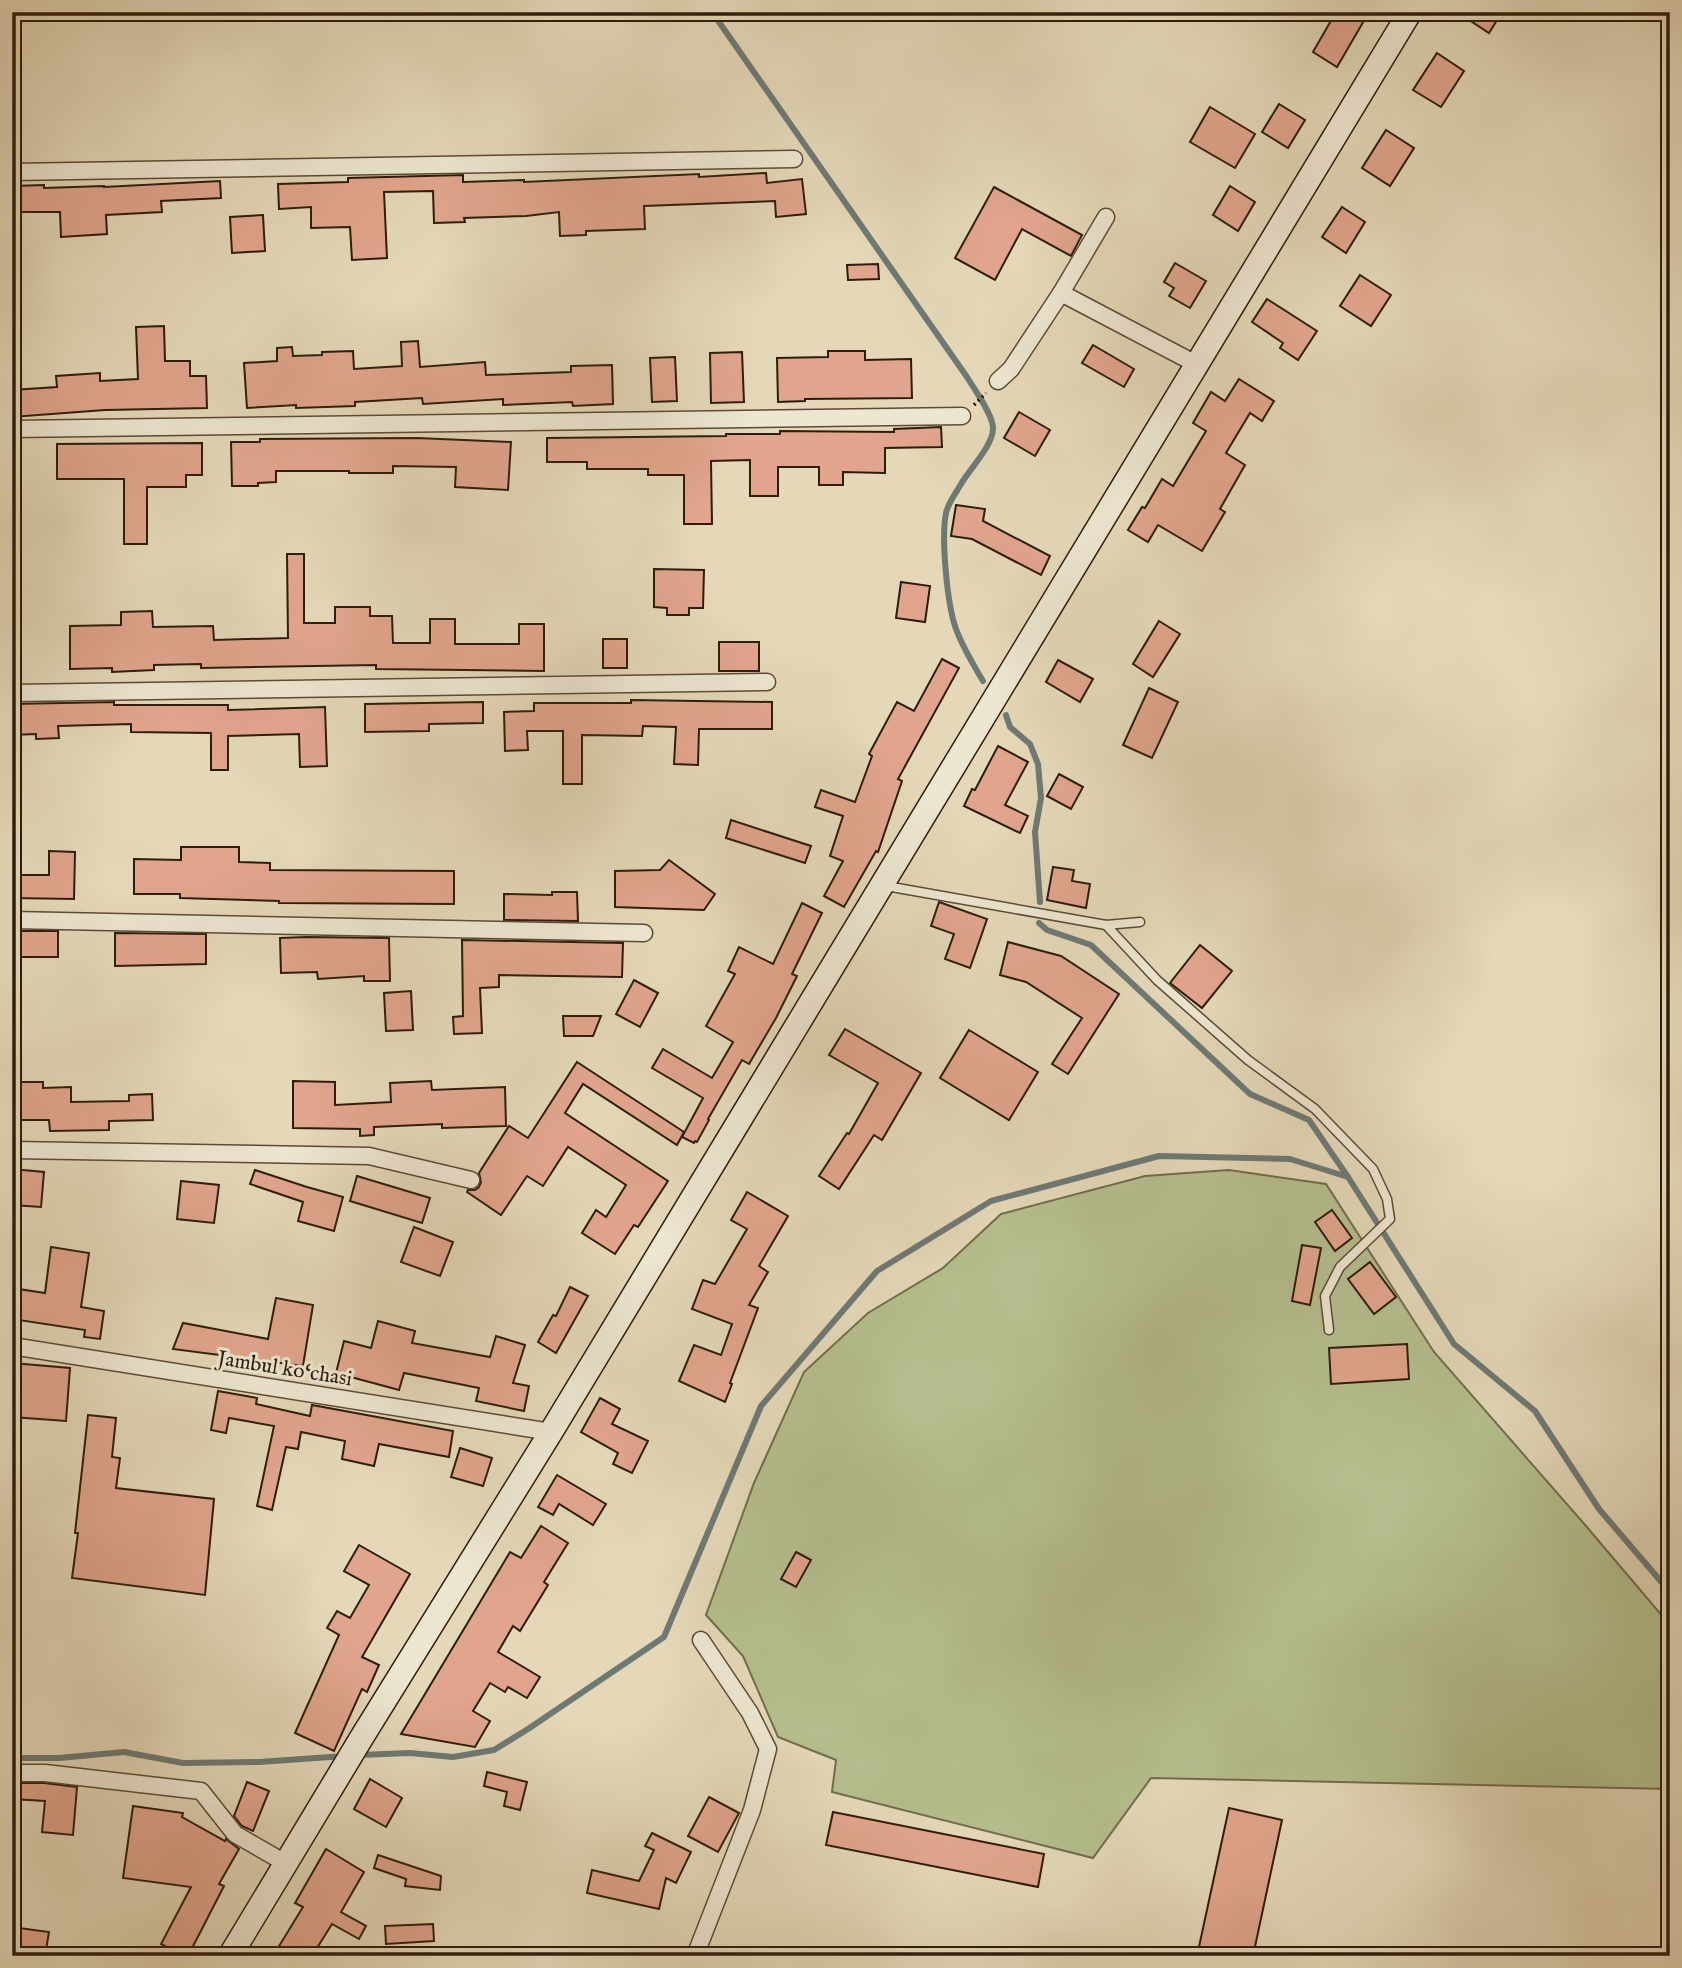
<svg xmlns="http://www.w3.org/2000/svg" width="1682" height="1968" viewBox="0 0 1682 1968" font-family="'IM FELL English',serif">
<style>
.green{fill:#b5be8e;stroke:#726d4c;stroke-width:2}
.lines{fill:none;stroke-linecap:round;stroke-linejoin:round}
.stream{stroke:#6f7974;stroke-width:6}
.building{fill:#e1a58d;stroke:#2e1c0b;stroke-width:2}
.service-casing{stroke:#5c4b36;stroke-width:11}
.minor-casing{stroke:#5c4b36;stroke-width:19}
.secondary-casing{stroke:#2e1c0b;stroke-width:26}
.path{stroke:#2e1c0b;stroke-width:3.5;stroke-dasharray:2 3.5;stroke-linecap:butt}
.service{stroke:#ede6d1;stroke-width:8}
.minor{stroke:#ede6d1;stroke-width:16}
.secondary{stroke:#ede6d1;stroke-width:23}
.labels{text-anchor:middle;stroke-width:6;stroke-linejoin:round;paint-order:stroke}
.street-label{font-size:21px;fill:#2e1c0b;stroke:#ede6d1}
</style>
<rect width="100%" height="100%" fill="#e4d8b8"/>
<filter id="stains"><feTurbulence type="fractalNoise" baseFrequency=".00286" numOctaves="4"/><feColorMatrix values="0 0 0 0 .2 0 0 0 0 .09 0 0 0 0 .02 0 0 0 .5 -.17"/></filter>
<radialGradient id="worn" r=".72"><stop offset=".6" stop-color="#630" stop-opacity="0"/><stop offset="1" stop-color="#630" stop-opacity=".3"/></radialGradient>
<polygon class="green" points="1229,1170 1326,1184 1434,1352 1586,1526 1670,1625 1670,1789 1151,1778 1093,1858 832,1792 836,1760 778,1737 743,1656 706,1615 754,1483 804,1372 868,1313 943,1268 1001,1214 1145,1176"/>
<g class="lines">
<g class="stream">
<path d="M712,12L967,377C974,389 994,416 993,429C993,445 969,470 961,484C956,493 948,503 946,513C941,538 947,604 956,629C963,648 973,664 983,681"/>
<polyline points="1006,715 1010,727 1030,744 1038,764 1041,798 1035,832 1040,902"/>
<polyline points="1039,923 1047,930 1091,945 1250,1094 1309,1120 1348,1177 1454,1344 1535,1411 1599,1509 1670,1592"/>
<polyline points="359,1755 410,1753 453,1757 494,1750 528,1729 664,1637 761,1406 877,1271 991,1201 1159,1156 1290,1159 1348,1177"/>
<polyline points="12,1758 59,1758 124,1752 183,1763 259,1762 345,1756"/>
</g>
</g>
<g class="building">
<polygon points="1336,12 1369,12 1337,67 1313,52"/>
<polygon points="1457,12 1502,12 1489,33"/>
<polygon points="1437,53 1464,71 1441,107 1413,90"/>
<polygon points="1279,104 1305,120 1288,148 1262,132"/>
<polygon points="1210,107 1255,134 1235,168 1190,142"/>
<polygon points="1386,130 1414,148 1390,186 1362,168"/>
<polygon points="766,173 767,183 802,179 806,214 776,217 775,201 644,206 645,229 586,231 586,235 560,236 559,212 526,216 464,218 465,222 434,223 433,191 384,192 387,258 352,260 350,227 311,228 311,207 279,209 278,184 348,182 348,178 463,175 463,182 524,180 524,182 699,174 699,177"/>
<polygon points="220,181 221,198 161,201 162,212 106,215 107,234 61,237 60,212 12,212 12,186 44,185 44,188 104,186 104,187"/>
<polygon points="1230,186 1255,202 1238,231 1213,215"/>
<polygon points="994,187 1082,235 1071,256 1022,229 995,280 955,258"/>
<polygon points="1342,207 1365,222 1346,253 1322,237"/>
<polygon points="263,215 265,251 232,253 230,217"/>
<polygon points="1175,263 1206,281 1190,308 1169,296 1174,288 1164,282"/>
<polygon points="878,264 879,279 848,280 847,265"/>
<polygon points="1360,275 1391,295 1371,326 1340,306"/>
<polygon points="1267,299 1317,331 1298,360 1280,348 1283,343 1252,322"/>
<polygon points="164,326 165,361 190,361 190,376 206,376 207,408 105,410 12,417 12,390 57,387 56,376 100,373 100,381 138,379 136,327"/>
<polygon points="418,341 420,367 485,362 486,375 571,372 571,366 612,365 613,404 573,406 572,402 503,405 503,399 423,404 422,398 355,402 355,406 296,408 296,405 247,408 244,363 277,361 277,348 292,347 293,356 322,355 322,352 353,351 354,369 402,366 401,342"/>
<polygon points="1093,345 1134,369 1124,387 1082,363"/>
<polygon points="828,351 865,351 865,360 911,359 912,398 805,399 805,401 778,402 777,358 828,357"/>
<polygon points="742,352 744,402 711,403 710,353"/>
<polygon points="675,357 677,401 652,402 650,358"/>
<polygon points="1239,379 1274,401 1262,421 1250,413 1226,453 1245,465 1220,509 1225,512 1202,551 1158,525 1148,542 1128,530 1142,507 1145,508 1162,479 1173,486 1206,431 1193,423 1211,392 1225,401"/>
<polygon points="1019,412 1050,430 1035,456 1004,438"/>
<polygon points="941,427 942,447 885,448 885,473 843,472 843,485 819,485 819,467 778,467 778,496 750,496 750,460 711,461 712,524 684,524 684,475 648,475 648,469 587,469 587,462 547,462 547,438 726,436 726,434 780,434 780,431 894,432 894,429"/>
<polygon points="417,438 511,442 508,490 455,487 456,467 393,466 393,473 349,473 349,471 276,471 276,482 258,483 258,486 232,486 231,442 260,442 260,439"/>
<polygon points="202,443 202,475 186,475 186,487 147,487 147,544 124,544 124,479 57,479 57,444"/>
<polygon points="956,505 985,509 983,521 1050,556 1041,575 972,539 951,536"/>
<polygon points="287,554 304,554 304,623 335,623 335,607 370,607 370,616 392,616 393,643 430,643 430,619 455,619 455,644 519,644 519,624 544,624 544,671 376,669 376,665 201,668 201,664 154,665 154,670 112,672 112,668 70,669 70,626 121,625 121,612 152,611 153,627 213,626 214,640 288,638"/>
<polygon points="654,569 704,570 703,608 689,608 689,615 667,615 667,608 654,607"/>
<polygon points="901,582 930,586 925,622 896,618"/>
<polygon points="1159,621 1180,634 1153,677 1133,664"/>
<rect x="603" y="639" width="24" height="29"/>
<rect x="719" y="642" width="40" height="29"/>
<polygon points="942,659 959,668 898,779 902,781 878,852 876,851 844,907 824,896 843,861 830,856 843,816 815,807 821,790 855,802 872,756 869,754 897,702 914,711"/>
<polygon points="1058,660 1093,679 1080,702 1046,682"/>
<polygon points="1149,688 1178,702 1152,758 1123,745"/>
<polygon points="631,700 772,702 772,729 699,729 698,765 674,764 676,727 643,726 642,736 582,735 582,784 563,784 563,731 527,731 528,750 505,751 504,712 534,711 534,703 631,703"/>
<polygon points="114,702 114,705 228,705 228,710 325,707 327,766 300,767 299,734 228,736 228,770 211,770 211,733 131,732 131,724 58,726 59,738 36,739 36,734 12,735 12,704"/>
<polygon points="483,702 483,723 429,724 429,731 365,732 365,704"/>
<polygon points="998,746 1028,762 1005,805 1028,816 1020,833 964,806 972,789 975,790"/>
<polygon points="1059,774 1083,787 1071,809 1047,796"/>
<polygon points="731,820 811,846 805,863 726,838"/>
<polygon points="181,847 239,847 239,862 270,863 270,870 454,871 454,904 279,903 279,901 180,898 180,894 134,894 134,859 181,860"/>
<polygon points="49,851 75,852 74,899 12,898 12,875 49,875"/>
<polygon points="669,860 715,894 704,910 615,907 615,871 660,870"/>
<polygon points="1053,867 1074,870 1072,881 1090,884 1086,908 1047,900"/>
<polygon points="552,892 577,892 578,921 504,920 504,894 552,895"/>
<polygon points="939,902 987,919 970,968 945,959 954,934 931,926"/>
<polygon points="802,903 822,913 792,974 797,976 776,1018 749,1064 742,1060 708,1119 709,1120 697,1142 695,1141 694,1143 682,1137 703,1098 652,1068 663,1049 712,1078 733,1042 706,1026 735,974 728,971 739,947 773,964"/>
<rect x="17" y="931" width="41" height="26"/>
<polygon points="115,933 206,934 206,964 115,966"/>
<polygon points="307,937 389,938 390,981 364,981 364,976 318,979 317,972 281,973 280,938"/>
<polygon points="462,940 623,943 622,977 499,975 499,987 480,988 482,1033 454,1034 453,1017 463,1016"/>
<polygon points="1008,942 1061,956 1119,994 1068,1074 1052,1064 1082,1018 1026,982 1000,975"/>
<polygon points="1200,945 1232,971 1202,1008 1170,983"/>
<polygon points="634,980 658,993 640,1027 616,1014"/>
<polygon points="411,991 413,1030 386,1031 384,993"/>
<polygon points="563,1016 601,1016 593,1036 564,1036"/>
<polygon points="845,1029 921,1073 882,1140 874,1135 839,1189 819,1176 847,1133 849,1134 878,1083 829,1055"/>
<polygon points="969,1030 1038,1072 1009,1120 940,1078"/>
<polygon points="577,1062 684,1132 677,1145 583,1084 565,1113 668,1181 638,1227 634,1225 615,1254 582,1233 596,1210 606,1217 626,1185 568,1147 543,1186 527,1176 501,1215 467,1192 468,1190 475,1190 479,1187 481,1182 479,1173 509,1126 528,1138"/>
<polygon points="293,1081 335,1082 335,1105 391,1102 390,1083 431,1081 432,1090 505,1087 506,1126 442,1128 442,1124 374,1127 374,1135 360,1136 360,1129 293,1128"/>
<polygon points="12,1082 43,1082 43,1088 71,1087 71,1102 129,1101 129,1095 152,1094 153,1120 109,1121 109,1130 50,1131 49,1120 12,1120"/>
<polygon points="12,1169 44,1172 41,1207 12,1205"/>
<polygon points="255,1170 307,1187 343,1197 334,1231 298,1221 303,1202 250,1184"/>
<polygon points="357,1176 430,1198 422,1223 350,1201"/>
<polygon points="181,1181 219,1185 214,1223 177,1219"/>
<polygon points="747,1192 788,1216 759,1266 768,1272 749,1305 758,1308 730,1383 732,1384 725,1402 679,1381 694,1345 721,1355 732,1324 692,1309 703,1280 715,1284 747,1229 731,1220"/>
<polygon points="1332,1210 1352,1238 1335,1251 1315,1222"/>
<polygon points="414,1227 453,1242 440,1276 401,1262"/>
<polygon points="1302,1245 1321,1248 1310,1305 1292,1301"/>
<polygon points="51,1247 89,1253 81,1307 104,1311 100,1339 84,1337 85,1330 12,1319 12,1288 45,1293"/>
<polygon points="1370,1262 1396,1297 1374,1314 1348,1279"/>
<polygon points="570,1287 588,1296 556,1353 538,1342 553,1315 556,1316"/>
<polygon points="276,1298 313,1305 303,1366 173,1349 183,1323 268,1339"/>
<polygon points="378,1321 415,1331 412,1343 490,1357 496,1336 525,1345 513,1383 529,1386 524,1411 476,1401 479,1388 404,1373 399,1390 336,1373 344,1341 371,1348"/>
<polygon points="1407,1344 1409,1379 1331,1384 1329,1348"/>
<polygon points="12,1363 70,1368 66,1421 12,1417"/>
<polygon points="218,1391 257,1398 256,1404 310,1416 312,1405 453,1431 449,1457 379,1444 374,1466 342,1459 345,1441 301,1432 298,1449 286,1447 272,1510 257,1506 274,1426 229,1418 226,1433 211,1430"/>
<polygon points="600,1398 620,1409 612,1424 648,1441 632,1473 613,1464 618,1453 581,1432"/>
<polygon points="88,1415 116,1418 112,1457 120,1458 116,1488 214,1499 205,1595 72,1578 78,1533 75,1533"/>
<polygon points="460,1448 492,1458 483,1486 451,1477"/>
<polygon points="557,1475 606,1504 593,1525 559,1504 553,1515 538,1507"/>
<polygon points="541,1526 568,1543 544,1582 548,1585 520,1631 513,1626 498,1652 540,1677 527,1698 508,1687 505,1692 490,1683 473,1711 490,1721 475,1747 401,1734 510,1552 521,1558"/>
<polygon points="359,1545 410,1574 362,1657 379,1665 367,1692 362,1689 334,1751 295,1733 339,1635 327,1628 337,1611 350,1618 369,1585 344,1571"/>
<polygon points="796,1552 811,1560 796,1587 781,1579"/>
<polygon points="487,1772 527,1782 520,1810 504,1806 507,1792 484,1786"/>
<polygon points="370,1779 402,1798 386,1827 354,1809"/>
<polygon points="247,1782 269,1791 253,1831 242,1826 234,1816"/>
<polygon points="12,1783 44,1783 77,1787 73,1835 42,1832 45,1801 12,1799"/>
<polygon points="709,1797 739,1813 718,1852 688,1836"/>
<polygon points="133,1806 183,1813 182,1817 225,1841 226,1839 239,1849 219,1884 224,1886 188,1956 183,1956 161,1944 191,1887 123,1878"/>
<polygon points="1229,1808 1282,1820 1253,1956 1197,1956"/>
<polygon points="833,1812 1044,1854 1038,1887 826,1845"/>
<polygon points="652,1833 691,1852 676,1883 666,1878 659,1909 587,1893 592,1870 639,1881 654,1850 645,1846"/>
<polygon points="326,1849 364,1872 341,1912 366,1926 359,1939 332,1924 312,1956 273,1956 303,1907 295,1903"/>
<polygon points="378,1855 441,1876 440,1890 405,1886 406,1879 374,1868"/>
<polygon points="433,1924 434,1941 386,1944 385,1926"/>
<polygon points="12,1927 49,1932 45,1956 12,1956"/>
</g>
<g class="lines">
<g class="service-casing">
<g id="service">
<polyline points="886,886 1106,925 1140,922"/>
<polyline points="1106,925 1157,980 1248,1060 1315,1109 1373,1169 1387,1199 1390,1219 1340,1267 1325,1296 1329,1330"/>
</g>
</g>
<g class="minor-casing">
<g id="minor">
<polyline points="12,172 794,159"/>
<polyline points="1061,293 1198,365"/>
<polyline points="998,381 1011,369 1061,293 1106,217"/>
<polyline points="12,429 962,416"/>
<polyline points="12,693 767,682"/>
<polyline points="12,920 644,933"/>
<polyline points="12,1150 369,1156 471,1180"/>
<polyline points="12,1346 551,1432"/>
<polyline points="12,1773 45,1773 201,1791 235,1834 287,1864"/>
<polyline points="695,1956 752,1810 768,1749 750,1713 701,1640"/>
</g>
</g>
<g class="secondary-casing">
<polyline id="secondary" points="230,1956 362,1737 551,1432 1410,12"/>
</g>
<polyline class="path" points="974,405 986,393"/>
<use href="#service" class="service"/>
<use href="#minor" class="minor"/>
<use href="#secondary" class="secondary"/>
</g>
<g class="labels">
<g class="street-label">
<text transform="translate(285 1368) rotate(9)" y="7">Jambul ko‘chasi</text>
</g>
</g>
<rect width="1682" height="1968" fill="none" stroke="#e4d8b8" stroke-width="42"/>
<rect x="14" y="14" width="1654" height="1940" fill="none" stroke="#2e1c0b" stroke-width="3.5"/>
<rect x="21" y="21" width="1640" height="1926" fill="none" stroke="#2e1c0b" stroke-width="2"/>
<rect width="100%" height="100%" filter="url(#stains)"/>
<rect width="100%" height="100%" fill="url(#worn)"/>
</svg>
